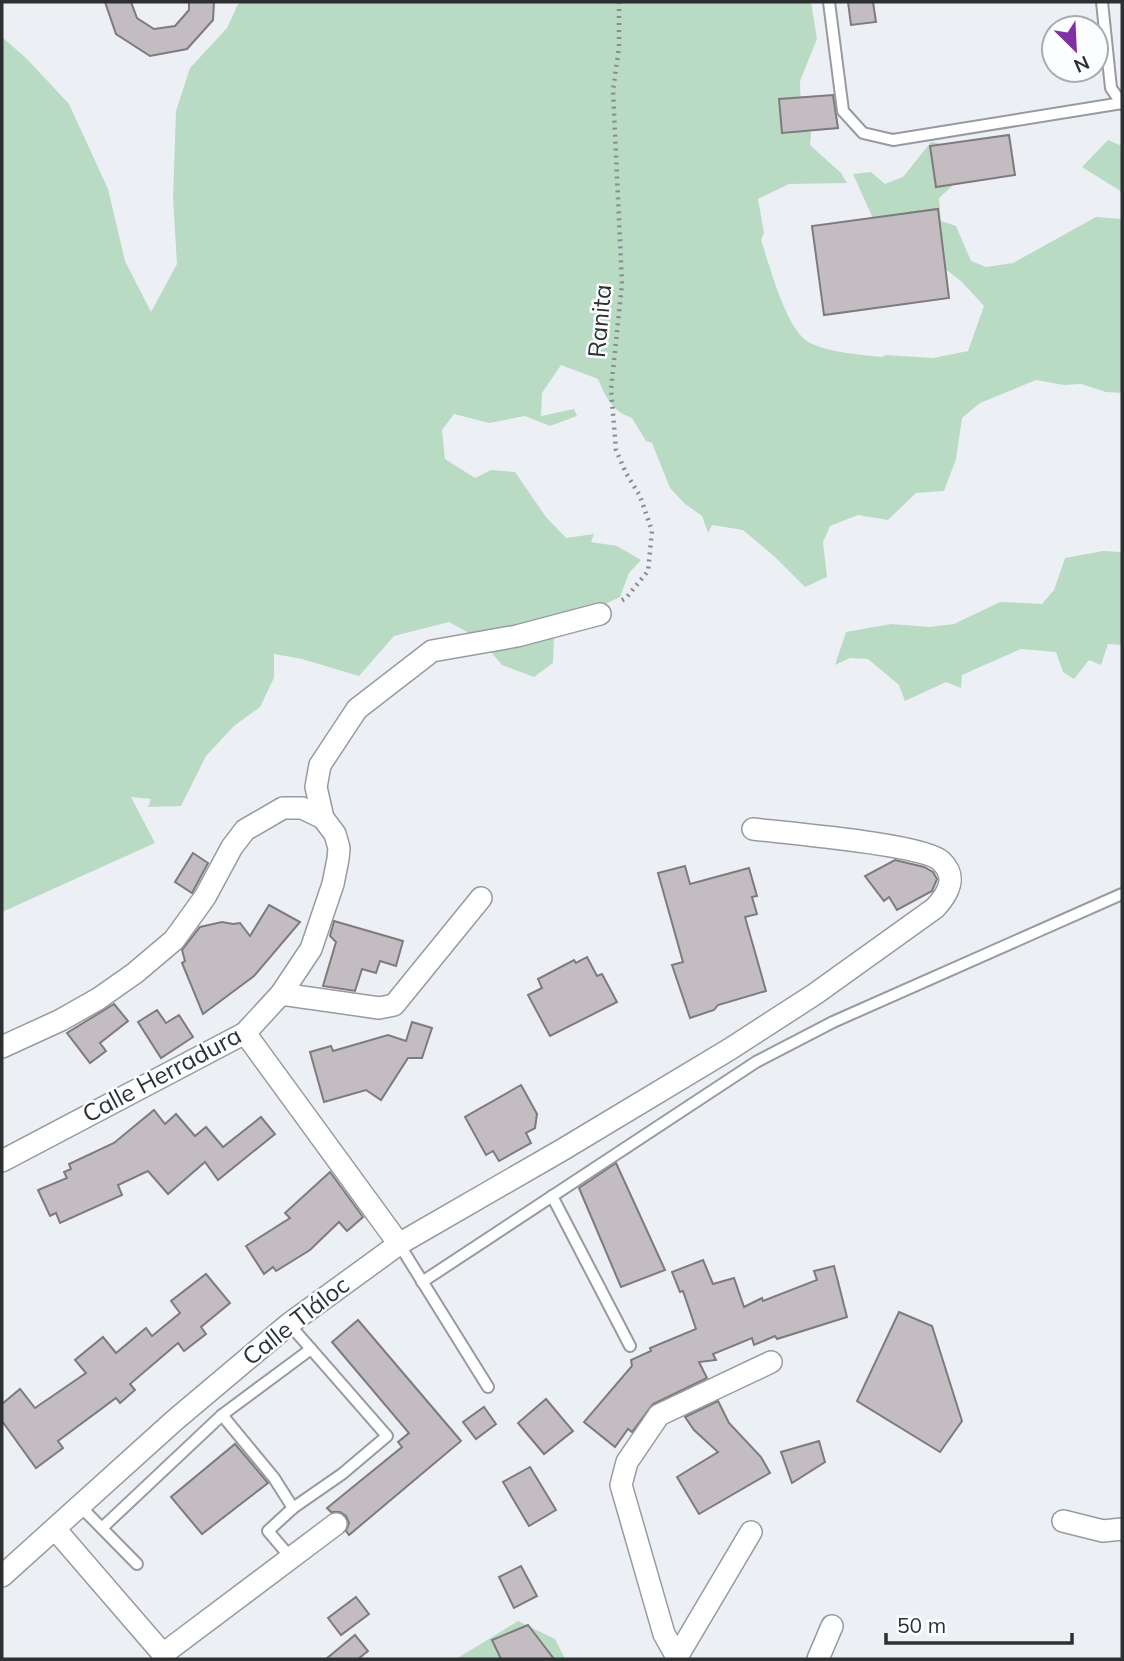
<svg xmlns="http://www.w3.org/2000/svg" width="1124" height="1661" viewBox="0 0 1124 1661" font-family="Mulish,sans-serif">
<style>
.green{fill:#b9dbc4}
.building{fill:#c3bdc1;stroke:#7f7a7d;stroke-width:2}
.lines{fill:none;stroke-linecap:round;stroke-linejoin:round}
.lane-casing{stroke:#979ba0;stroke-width:14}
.street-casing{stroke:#979ba0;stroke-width:24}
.path{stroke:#8a8c90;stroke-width:4.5;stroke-dasharray:2 5;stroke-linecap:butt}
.lane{stroke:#fff;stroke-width:10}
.street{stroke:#fff;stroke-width:21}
.labels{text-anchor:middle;stroke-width:5;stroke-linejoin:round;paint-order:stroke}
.street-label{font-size:24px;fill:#2e2f31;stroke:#fbfdff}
</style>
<rect width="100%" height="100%" fill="#ecf0f5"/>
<g class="green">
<path d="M239,2H811L817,39L800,81L801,113L811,133L810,145L841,173L847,183L789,184L758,199L764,233L761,240C770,266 786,331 810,343C831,353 858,354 881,357L886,355L933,358L968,351L984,306L962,282L944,268L876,225L853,174L871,172L885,184L903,177L931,142L990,152L939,198L941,221L956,226L971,261L986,267L1013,263L1096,217L1122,219V393L1106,392L1081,384L1064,385L1036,380L980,403L962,418L956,459L944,491L916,493L888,520L858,515L830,526L823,542L827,577L805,587L775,557L743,530L712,525L708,533L702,516L685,504L670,488L652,443L646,441L632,418C612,411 606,398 598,379L561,365L542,393L541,416L574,409L577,416L550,426L525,416L489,423L454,414L442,430L445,459L475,478L491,470L515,472L546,517L566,538L594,534L591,542L617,546L641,560L629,573L620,597L567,622L554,639L553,663L534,677L502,665L480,639L449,622L394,636L359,676L302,659L274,654V678L260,707L234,726L206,756L181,806L148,807L151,799L131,797L155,843L2,912V37L27,59L69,104L108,189L125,261L151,312L177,264L173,198L176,111L190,68L227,28Z"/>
<polygon points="1108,140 1122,146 1122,192 1082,167"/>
<polygon points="1103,551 1122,552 1122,645 1108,644 1101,665 1089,660 1074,679 1063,672 1056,652 1021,649 962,675 961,688 946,682 905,701 899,685 868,659 850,658 835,665 846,632 891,624 930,627 954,624 1000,602 1042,604 1054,590 1065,558"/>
<polygon points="518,1621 555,1639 565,1659 456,1659"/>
</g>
<g class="building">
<polygon points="105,2 131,2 137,18 154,29 175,26 189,10 189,2 214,2 213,20 187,49 150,56 116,34"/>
<polygon points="848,2 873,2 876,22 851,25"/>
<polygon points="833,95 838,128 782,133 779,99"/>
<polygon points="1009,135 1015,175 936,187 930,146"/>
<polygon points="938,209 949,298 824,315 812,226"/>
<polygon points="193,853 208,863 192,893 175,882"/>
<polygon points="895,860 924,867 933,872 937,879 932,891 897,910 889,897 884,901 865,876"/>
<polygon points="685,866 690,884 749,868 757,896 752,897 757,914 745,917 766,991 718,1005 714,1010 690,1018 672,965 683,962 658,873"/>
<polygon points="269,905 300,922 254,976 203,1014 182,963 185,961 182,950 200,927 222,922 233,924 240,923 250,936"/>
<polygon points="334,921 403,941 396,966 380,961 376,973 362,969 355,991 323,986 336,942 330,936"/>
<polygon points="587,957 597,976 602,974 617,1002 550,1036 528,995 542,988 538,979 574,960 576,963"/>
<polygon points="114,1004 128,1021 100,1043 106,1051 90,1063 67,1033"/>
<polygon points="157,1010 166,1023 179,1015 193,1037 161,1058 138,1022"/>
<polygon points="412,1022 432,1028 422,1058 408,1058 381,1100 366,1090 324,1102 310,1052 331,1046 333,1051 388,1035 406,1041"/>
<polygon points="521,1085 537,1114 535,1128 526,1133 531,1143 499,1161 493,1151 486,1155 465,1117"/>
<polygon points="154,1110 165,1124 176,1114 195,1136 206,1127 223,1147 261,1117 275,1134 218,1180 205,1162 168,1194 148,1171 118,1185 122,1195 60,1223 56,1213 50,1216 38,1190 67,1178 64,1172 71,1169 69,1164 114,1143"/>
<polygon points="616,1163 665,1270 621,1287 579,1188"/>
<polygon points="330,1172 363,1217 347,1231 339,1222 310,1250 276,1271 273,1267 264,1274 246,1246 290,1218 285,1213"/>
<polygon points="703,1260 713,1284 734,1278 744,1307 762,1298 763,1301 817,1280 814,1271 834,1266 847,1317 777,1339 775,1336 754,1345 752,1338 713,1354 716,1360 699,1362 707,1378 653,1404 632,1432 628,1429 615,1447 584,1422 632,1366 631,1360 651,1351 650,1348 696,1329 683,1291 680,1292 672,1272"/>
<polygon points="206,1274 230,1303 201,1327 206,1334 184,1351 178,1343 130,1384 135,1390 120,1403 116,1398 58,1441 63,1448 36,1468 2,1421 2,1404 20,1389 35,1408 86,1373 75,1360 103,1337 116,1353 146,1328 152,1336 180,1313 171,1301"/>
<polygon points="899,1312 932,1326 962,1421 940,1452 857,1401"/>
<polygon points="358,1320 461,1441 349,1535 346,1531 349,1523 346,1516 340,1512 331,1512 327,1508 402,1447 398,1442 409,1433 332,1342"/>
<polygon points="546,1399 573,1431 544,1454 518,1423"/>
<polygon points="718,1401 729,1423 761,1457 770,1473 699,1514 677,1477 718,1452 694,1430 685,1417"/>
<polygon points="484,1407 496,1424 476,1439 463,1422"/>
<polygon points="819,1441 825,1462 792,1483 781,1452"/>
<polygon points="235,1444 268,1483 202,1534 171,1497"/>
<polygon points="530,1467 556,1510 529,1526 503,1482"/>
<polygon points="521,1566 537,1596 514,1608 499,1577"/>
<polygon points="356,1597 369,1614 341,1635 328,1618"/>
<polygon points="528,1625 554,1659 501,1659 492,1640"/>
<polygon points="355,1635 368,1651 358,1659 326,1659"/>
</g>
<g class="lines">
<g class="lane-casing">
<g id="lane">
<polyline points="829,2 843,111 863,133 893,140 1122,103"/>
<polyline points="1102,2 1111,88 1122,104"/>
<polyline points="552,1196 630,1346"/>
<polyline points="399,1244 488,1387"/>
<polyline points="422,1282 756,1062 833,1022 1122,894"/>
<polyline points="289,1324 311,1349"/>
<polyline points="222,1415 274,1478 293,1508"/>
<polyline points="80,1506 137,1564"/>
<polyline points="102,1528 222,1415 311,1349 387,1436 342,1474 293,1508 268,1531 291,1558"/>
</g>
</g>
<g class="street-casing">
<g id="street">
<polyline points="281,994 379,1008 394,1005 481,898"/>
<polyline points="245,1033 399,1244"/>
<polyline points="2,1047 61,1020 98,999 135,973 174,940 205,897 232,847 245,830 283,808 302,808 323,818"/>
<polyline points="2,1161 245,1033 281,994 311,949 333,884 338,859 339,848 335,834 323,818 316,787 320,765 357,709 432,651 517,636 600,614"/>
<polyline points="1063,1521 1103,1531 1122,1529"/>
<polyline points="55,1529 163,1654 336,1524"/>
<path d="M2,1576L175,1420L289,1324L399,1244L562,1150L730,1049L815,994L935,908C948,894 958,877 941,861C923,844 785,833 753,829"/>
<polyline points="677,1657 751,1532"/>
<polyline points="678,1659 664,1634 621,1485 627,1462 659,1415 771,1362"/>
<polyline points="818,1659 832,1626"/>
</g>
</g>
<polyline class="path" points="619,2 619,47 613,90 622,284 611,389 616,450 626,473 640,496 652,531 648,571 626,598 619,602"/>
<use href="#lane" class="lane"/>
<use href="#street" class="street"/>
</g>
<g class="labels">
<g class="street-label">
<text transform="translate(600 321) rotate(-85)" y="8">Ranita</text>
<text transform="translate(162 1075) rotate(-28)" y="8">Calle Herradura</text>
<text transform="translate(296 1321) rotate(-38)" y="8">Calle Tláloc</text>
</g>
</g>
<rect width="1124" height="1661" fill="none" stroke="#2e2f31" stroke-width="7"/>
<g transform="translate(1075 49) rotate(156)"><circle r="33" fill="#fbfdff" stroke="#a9abad" stroke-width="2"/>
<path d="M0-5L12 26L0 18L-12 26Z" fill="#7f31a2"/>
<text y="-10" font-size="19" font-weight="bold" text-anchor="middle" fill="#2e2f31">N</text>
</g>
<path d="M886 1633v10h186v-10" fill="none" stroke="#2e2f31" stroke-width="3.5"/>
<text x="897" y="1633" font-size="21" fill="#2e2f31" stroke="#fbfdff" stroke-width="5" paint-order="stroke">50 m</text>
</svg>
